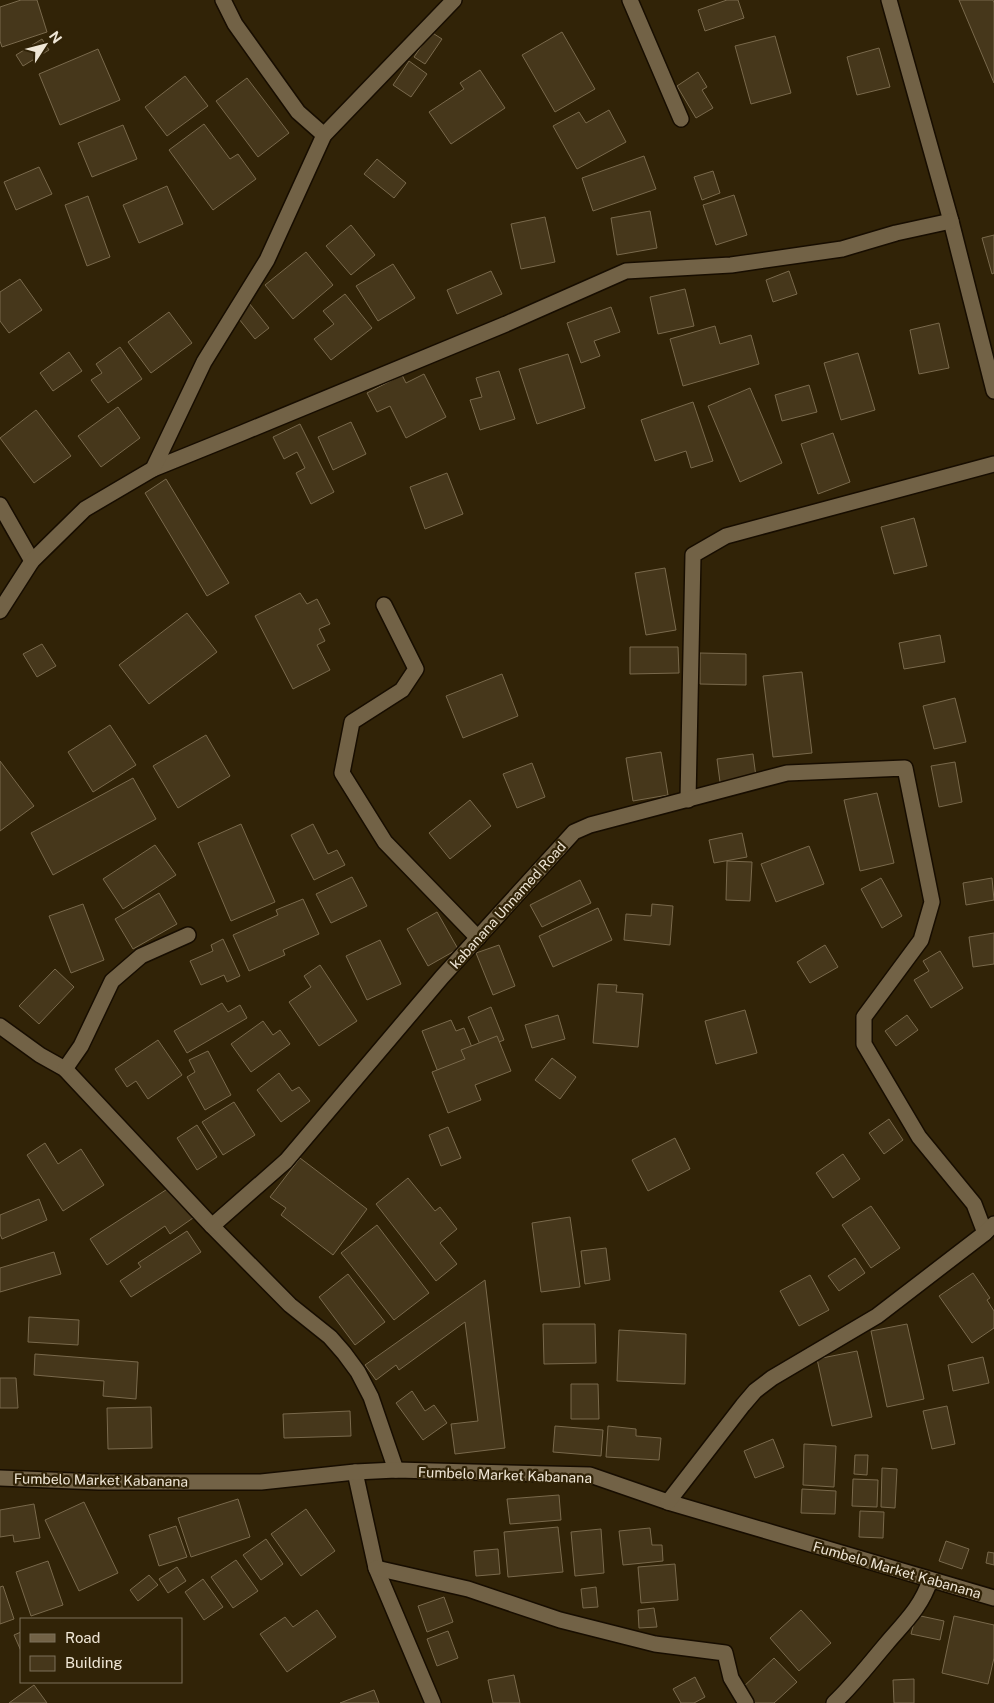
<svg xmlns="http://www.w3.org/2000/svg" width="994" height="1703" viewBox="0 0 994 1703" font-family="'Public Sans',sans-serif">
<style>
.building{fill:#46371b;stroke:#79694c}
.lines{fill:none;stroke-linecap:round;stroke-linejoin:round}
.street-casing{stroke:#170d00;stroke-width:18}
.street{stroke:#726246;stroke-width:15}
.labels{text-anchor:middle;stroke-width:4.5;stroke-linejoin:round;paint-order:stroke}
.street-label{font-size:14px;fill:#efe6d6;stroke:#312307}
</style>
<rect width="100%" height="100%" fill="#312307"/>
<g class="building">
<polygon points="21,0 37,0 47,32 2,47 0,41 0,7"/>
<polygon points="727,0 738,0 744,18 705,31 698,10"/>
<polygon points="959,0 993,0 994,3 994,83"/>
<polygon points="431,32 442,39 425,64 414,57"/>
<polygon points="562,32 595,89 555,112 522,55"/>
<polygon points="775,36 791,93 751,104 735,46"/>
<polygon points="42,39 49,50 23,66 16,55"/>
<polygon points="879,48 890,87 857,95 847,57"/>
<polygon points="98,49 120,100 60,125 39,74"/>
<polygon points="409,61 427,74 411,97 393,85"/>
<polygon points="480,70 505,108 451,144 429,112 464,89 460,83"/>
<polygon points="698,72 707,87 702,90 713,108 696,118 677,86"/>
<polygon points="185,76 208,106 167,136 145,107"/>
<polygon points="247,78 289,133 258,157 216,101"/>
<polygon points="609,110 626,142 577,169 553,126 579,112 586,123"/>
<polygon points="204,124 230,159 238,154 256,179 213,210 169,150"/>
<polygon points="123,125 137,159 92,177 78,143"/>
<polygon points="644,156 656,189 593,211 582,178"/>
<polygon points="377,159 406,183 394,198 364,174"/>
<polygon points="39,167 52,194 16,210 4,182"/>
<polygon points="713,171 720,193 702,200 694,177"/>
<polygon points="167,186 183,224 139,243 123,205"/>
<polygon points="734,195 747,235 716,245 703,205"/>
<polygon points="88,196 110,257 87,266 65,205"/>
<polygon points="650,211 657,248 617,255 611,218"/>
<polygon points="545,217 555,262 521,269 511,224"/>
<polygon points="351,225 375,255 351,275 326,246"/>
<polygon points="994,235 994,273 992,274 982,238"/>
<polygon points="306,252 333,285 293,319 265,285"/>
<polygon points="393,264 415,298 378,321 356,286"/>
<polygon points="491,271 502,294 457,314 447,290"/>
<polygon points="789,271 797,294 773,302 766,280"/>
<polygon points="20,279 42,310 9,333 0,321 0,292"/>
<polygon points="685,289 694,326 658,334 650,297"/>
<polygon points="345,294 372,328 331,360 314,339 334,324 323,311"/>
<polygon points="249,303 269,328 255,339 235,314"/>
<polygon points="611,307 620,332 594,341 600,356 581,363 567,323"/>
<polygon points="169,312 192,343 151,373 128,342"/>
<polygon points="939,323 949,368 919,374 910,330"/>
<polygon points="715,326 720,344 751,335 759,364 683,386 670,339"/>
<polygon points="120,347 142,379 108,403 91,380 102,373 96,364"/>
<polygon points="69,352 82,371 53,391 40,373"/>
<polygon points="858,353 875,410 841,420 824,363"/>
<polygon points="568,354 585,408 537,424 519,369"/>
<polygon points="499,371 515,419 480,430 470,400 482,397 476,378"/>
<polygon points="424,374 446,417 406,438 390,406 377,412 367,393 402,375 406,383"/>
<polygon points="809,385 817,412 782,421 775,395"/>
<polygon points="750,388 782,463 740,482 708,406"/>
<polygon points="693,402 713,461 691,468 686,451 655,461 641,420"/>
<polygon points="118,407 140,438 101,467 78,436"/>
<polygon points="36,410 71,456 34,483 0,438"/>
<polygon points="351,422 366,454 333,470 318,437"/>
<polygon points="300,424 334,492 311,504 296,473 305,468 297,452 284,459 273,437"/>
<polygon points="833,433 850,482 818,494 801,444"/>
<polygon points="447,473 463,514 425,529 410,487"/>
<polygon points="166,479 229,583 207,596 145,493"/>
<polygon points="914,518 927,566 894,574 881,527"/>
<polygon points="665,568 676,630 646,635 635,573"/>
<polygon points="300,593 307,604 317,599 330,624 319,629 325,641 317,645 330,670 293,689 255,616"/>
<polygon points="187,613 217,652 149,704 119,665"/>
<polygon points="940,635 945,662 904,669 899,643"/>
<polygon points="42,644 56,666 37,677 23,654"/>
<polygon points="630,647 678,647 679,673 630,674"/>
<polygon points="700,653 746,654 746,685 700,684"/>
<polygon points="802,672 812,753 773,757 763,676"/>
<polygon points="502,674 518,716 463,738 446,696"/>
<polygon points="955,698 966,742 934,749 923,706"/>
<polygon points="110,725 136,765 93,792 68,752"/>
<polygon points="206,735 230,776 178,808 153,766"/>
<polygon points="661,752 668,795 633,801 626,758"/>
<polygon points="753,754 756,777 720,782 717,759"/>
<polygon points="0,761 34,806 0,831"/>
<polygon points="955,762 962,802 939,807 931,766"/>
<polygon points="532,763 545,797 517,808 503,774"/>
<polygon points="133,778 156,819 53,875 31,833"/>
<polygon points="877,793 894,863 860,871 844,800"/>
<polygon points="470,800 491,826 450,859 429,833"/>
<polygon points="241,824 275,902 231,921 198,843"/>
<polygon points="313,824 328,854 337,850 345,865 314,880 291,835"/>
<polygon points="742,833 747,857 714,863 709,840"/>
<polygon points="155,845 176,875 123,909 103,879"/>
<polygon points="809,846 824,884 776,902 761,864"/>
<polygon points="727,861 752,862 750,901 726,900"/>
<polygon points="352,877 367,906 331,923 316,894"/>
<polygon points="881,878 902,916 882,928 861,889"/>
<polygon points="992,878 994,900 966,905 963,883"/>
<polygon points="580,880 591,903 542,927 530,905"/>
<polygon points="159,893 177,924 133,949 115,919"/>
<polygon points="303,899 319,934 283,950 285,955 249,971 233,935 278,915 276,910"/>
<polygon points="83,904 104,960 71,973 49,916"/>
<polygon points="652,904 673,906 670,945 624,940 626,914 651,916"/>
<polygon points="598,908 612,940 553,967 539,936"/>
<polygon points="437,912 458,949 428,966 407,929"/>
<polygon points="994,933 994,964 973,967 969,937"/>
<polygon points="223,939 240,976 227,982 224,975 201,985 190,961 213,951 211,945"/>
<polygon points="380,940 401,984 367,1000 346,956"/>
<polygon points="499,945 515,986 493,995 476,953"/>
<polygon points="825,945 838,967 810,983 797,962"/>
<polygon points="940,951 963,988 931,1008 914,980 929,971 923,961"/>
<polygon points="320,965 357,1021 319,1046 289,1002 311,987 304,976"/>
<polygon points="55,969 74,987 39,1024 19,1006"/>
<polygon points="598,984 617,985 616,992 643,994 638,1047 593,1043"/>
<polygon points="222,1003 228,1012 240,1005 247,1018 187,1053 174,1031"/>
<polygon points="491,1007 504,1040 482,1049 468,1017"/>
<polygon points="745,1010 757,1053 716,1064 705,1021"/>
<polygon points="558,1015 565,1039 532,1048 525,1025"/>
<polygon points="907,1015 918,1030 896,1046 885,1031"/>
<polygon points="451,1020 456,1031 464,1028 476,1057 438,1072 422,1031"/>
<polygon points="263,1021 273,1035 280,1030 290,1044 251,1072 231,1044"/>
<polygon points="497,1036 511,1071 475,1085 481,1100 448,1113 432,1072 465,1059 461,1050"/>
<polygon points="158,1040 182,1075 148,1099 136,1081 127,1087 115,1069"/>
<polygon points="208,1051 231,1095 205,1110 187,1077 195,1072 189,1060"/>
<polygon points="552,1058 576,1077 560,1099 535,1080"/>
<polygon points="279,1073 292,1091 299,1087 310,1101 281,1122 257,1090"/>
<polygon points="234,1102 255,1135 223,1155 202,1122"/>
<polygon points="889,1119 903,1140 884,1154 869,1133"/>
<polygon points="197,1125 217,1157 197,1170 177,1138"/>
<polygon points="448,1127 461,1158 441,1166 429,1135"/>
<polygon points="675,1138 690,1169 648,1191 632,1160"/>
<polygon points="45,1143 58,1164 81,1149 104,1185 63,1211 27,1155"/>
<polygon points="843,1154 860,1179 833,1198 816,1173"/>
<polygon points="300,1158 367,1209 333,1255 281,1215 286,1208 270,1197"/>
<polygon points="408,1178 435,1211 440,1207 457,1229 440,1243 457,1264 436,1281 376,1204"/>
<polygon points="172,1186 193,1218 170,1234 165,1226 107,1265 90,1239"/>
<polygon points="39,1199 47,1220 2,1239 0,1234 0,1215"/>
<polygon points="871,1206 900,1248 871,1268 842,1225"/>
<polygon points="570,1217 580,1287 541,1292 532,1223"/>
<polygon points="377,1225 429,1293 394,1320 341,1253"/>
<polygon points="187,1231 201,1252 131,1297 120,1281 141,1267 138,1263"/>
<polygon points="606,1248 610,1280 585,1284 581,1251"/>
<polygon points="54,1252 61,1274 0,1292 0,1268"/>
<polygon points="855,1258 865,1273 839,1291 828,1276"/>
<polygon points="973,1273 990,1298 987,1300 994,1311 994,1328 972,1343 939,1296"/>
<polygon points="348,1274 385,1322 355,1345 319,1297"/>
<polygon points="810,1275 829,1310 799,1326 780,1291"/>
<polygon points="485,1280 505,1448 455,1454 451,1424 478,1421 465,1322 399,1370 396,1365 376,1380 365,1365"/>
<polygon points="29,1317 79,1320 78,1345 28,1342"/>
<polygon points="543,1324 595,1324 596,1363 544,1364"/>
<polygon points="907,1324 924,1399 887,1407 871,1331"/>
<polygon points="619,1330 686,1334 685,1384 617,1381"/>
<polygon points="857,1351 872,1417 832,1426 817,1359"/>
<polygon points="35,1354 138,1362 136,1399 103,1396 104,1381 34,1375"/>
<polygon points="983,1357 989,1383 953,1391 948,1365"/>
<polygon points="0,1378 16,1378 18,1408 0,1408"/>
<polygon points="571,1384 598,1384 599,1419 571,1419"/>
<polygon points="412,1391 425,1411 434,1405 447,1423 423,1440 396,1403"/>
<polygon points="947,1406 955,1444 932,1449 923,1411"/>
<polygon points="151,1407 152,1448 108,1449 107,1408"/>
<polygon points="350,1411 351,1436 284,1438 283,1414"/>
<polygon points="555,1426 603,1430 601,1456 553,1452"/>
<polygon points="608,1426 636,1429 636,1436 661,1438 659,1460 606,1457"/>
<polygon points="773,1439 784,1467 755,1478 744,1451"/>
<polygon points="804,1444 836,1446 834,1487 803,1485"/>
<polygon points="855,1455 868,1455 867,1475 854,1474"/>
<polygon points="882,1468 897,1469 895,1508 881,1507"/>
<polygon points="853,1479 878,1480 877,1507 852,1506"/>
<polygon points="802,1489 836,1491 835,1514 801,1513"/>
<polygon points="559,1495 561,1520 510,1524 507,1499"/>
<polygon points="238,1499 250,1537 191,1557 178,1518"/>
<polygon points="84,1502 118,1573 79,1591 45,1520"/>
<polygon points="34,1504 40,1538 14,1542 13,1535 0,1537 0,1510"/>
<polygon points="306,1509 335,1551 301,1576 271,1534"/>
<polygon points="860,1511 884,1512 883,1538 859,1537"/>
<polygon points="176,1526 187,1557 159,1566 149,1535"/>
<polygon points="558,1527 563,1572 508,1577 504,1532"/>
<polygon points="650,1528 652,1545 662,1545 663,1561 623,1565 619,1531"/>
<polygon points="601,1529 604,1573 575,1576 571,1532"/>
<polygon points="266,1539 283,1564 261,1580 243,1555"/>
<polygon points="946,1541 969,1549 962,1569 939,1561"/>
<polygon points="498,1549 500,1574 476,1576 474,1551"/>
<polygon points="988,1552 994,1553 994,1565 986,1563"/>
<polygon points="236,1560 258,1591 233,1608 211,1577"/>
<polygon points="48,1561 63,1605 31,1616 16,1572"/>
<polygon points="675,1564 678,1600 641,1603 638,1567"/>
<polygon points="177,1567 186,1581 168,1593 159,1579"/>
<polygon points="149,1575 158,1585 138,1601 130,1590"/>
<polygon points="203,1579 223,1607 204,1620 185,1592"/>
<polygon points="3,1586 14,1619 0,1624 0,1587"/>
<polygon points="596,1587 598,1607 583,1608 581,1589"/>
<polygon points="444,1597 453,1622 427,1632 418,1606"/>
<polygon points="654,1608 657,1627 639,1628 638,1610"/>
<polygon points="317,1610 336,1637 287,1672 260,1634 285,1617 293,1627"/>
<polygon points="801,1610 831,1643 799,1671 770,1638"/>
<polygon points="916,1615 944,1621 940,1640 911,1634"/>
<polygon points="954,1616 994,1625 994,1658 988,1684 942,1673"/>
<polygon points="448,1631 458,1658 437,1666 427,1639"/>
<polygon points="21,1632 21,1651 14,1635"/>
<polygon points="774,1658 797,1682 774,1703 754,1703 741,1689"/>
<polygon points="514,1675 520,1703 493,1703 488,1680"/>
<polygon points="695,1677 705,1697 694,1703 681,1703 673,1689"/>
<polygon points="914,1679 914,1703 894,1703 893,1680"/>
<polygon points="34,1685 47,1703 9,1703"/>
<polygon points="374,1690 379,1703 340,1703"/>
</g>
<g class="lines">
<g class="street-casing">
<g id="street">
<polyline points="223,0 235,24 298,112 324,135"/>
<polyline points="630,0 681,119"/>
<polyline points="889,0 951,221 994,391"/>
<polyline points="153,469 242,433 506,324 626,271 731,265 842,249 896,233 951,221"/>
<polyline points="0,505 32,561"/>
<polyline points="384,605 416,669 402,690 352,722 342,773 385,842 478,938"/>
<polyline points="0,611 32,561 85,509 153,469 204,362 267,260 324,135 454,0"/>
<polyline points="688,800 693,555 726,536 994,464"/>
<polyline points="0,1026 40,1055 65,1069 212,1226 290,1305 330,1337 344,1353 358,1372 371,1397 396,1470"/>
<polyline points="65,1069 81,1046 112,981 141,956 188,935"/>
<polyline points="212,1226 286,1161 442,977 574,832 590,825 787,773 905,768 932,902 921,940 864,1017 864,1044 919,1137 974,1204 985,1233"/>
<polyline points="355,1472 376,1568 433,1703"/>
<polyline points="0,1478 99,1482 261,1482 355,1472 396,1470 590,1475 668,1502 994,1598"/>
<polyline points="668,1502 743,1405 755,1391 772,1378 877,1316 985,1233 994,1224"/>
<polyline points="376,1568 468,1589 560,1620 655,1644 725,1653 731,1678 746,1703"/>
<path d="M834,1703C854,1684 869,1664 887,1643C904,1623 922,1606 930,1580"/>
</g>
</g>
<use href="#street" class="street"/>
</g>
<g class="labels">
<g class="street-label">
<text transform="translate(508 905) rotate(-48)" y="5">kabanana Unnamed Road</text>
<text transform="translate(505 1475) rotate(2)" y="5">Fumbelo Market Kabanana</text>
<text transform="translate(101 1480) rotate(1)" y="5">Fumbelo Market Kabanana</text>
<text transform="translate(897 1570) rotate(16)" y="5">Fumbelo Market Kabanana</text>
</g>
</g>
<rect x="20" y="1618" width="162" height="65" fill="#312307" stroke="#7d715a"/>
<rect x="30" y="1634" width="25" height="8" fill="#726246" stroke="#7d715a"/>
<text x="65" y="1643" font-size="15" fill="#efe6d6">Road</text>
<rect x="30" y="1656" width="25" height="15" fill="#46371b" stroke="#7d715a"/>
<text x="65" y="1668" font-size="15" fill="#efe6d6">Building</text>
<g transform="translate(45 45) rotate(54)" stroke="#312307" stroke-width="4" paint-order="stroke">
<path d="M0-4L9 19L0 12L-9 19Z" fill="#efe6d6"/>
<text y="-8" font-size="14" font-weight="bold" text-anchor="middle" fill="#efe6d6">N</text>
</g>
</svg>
